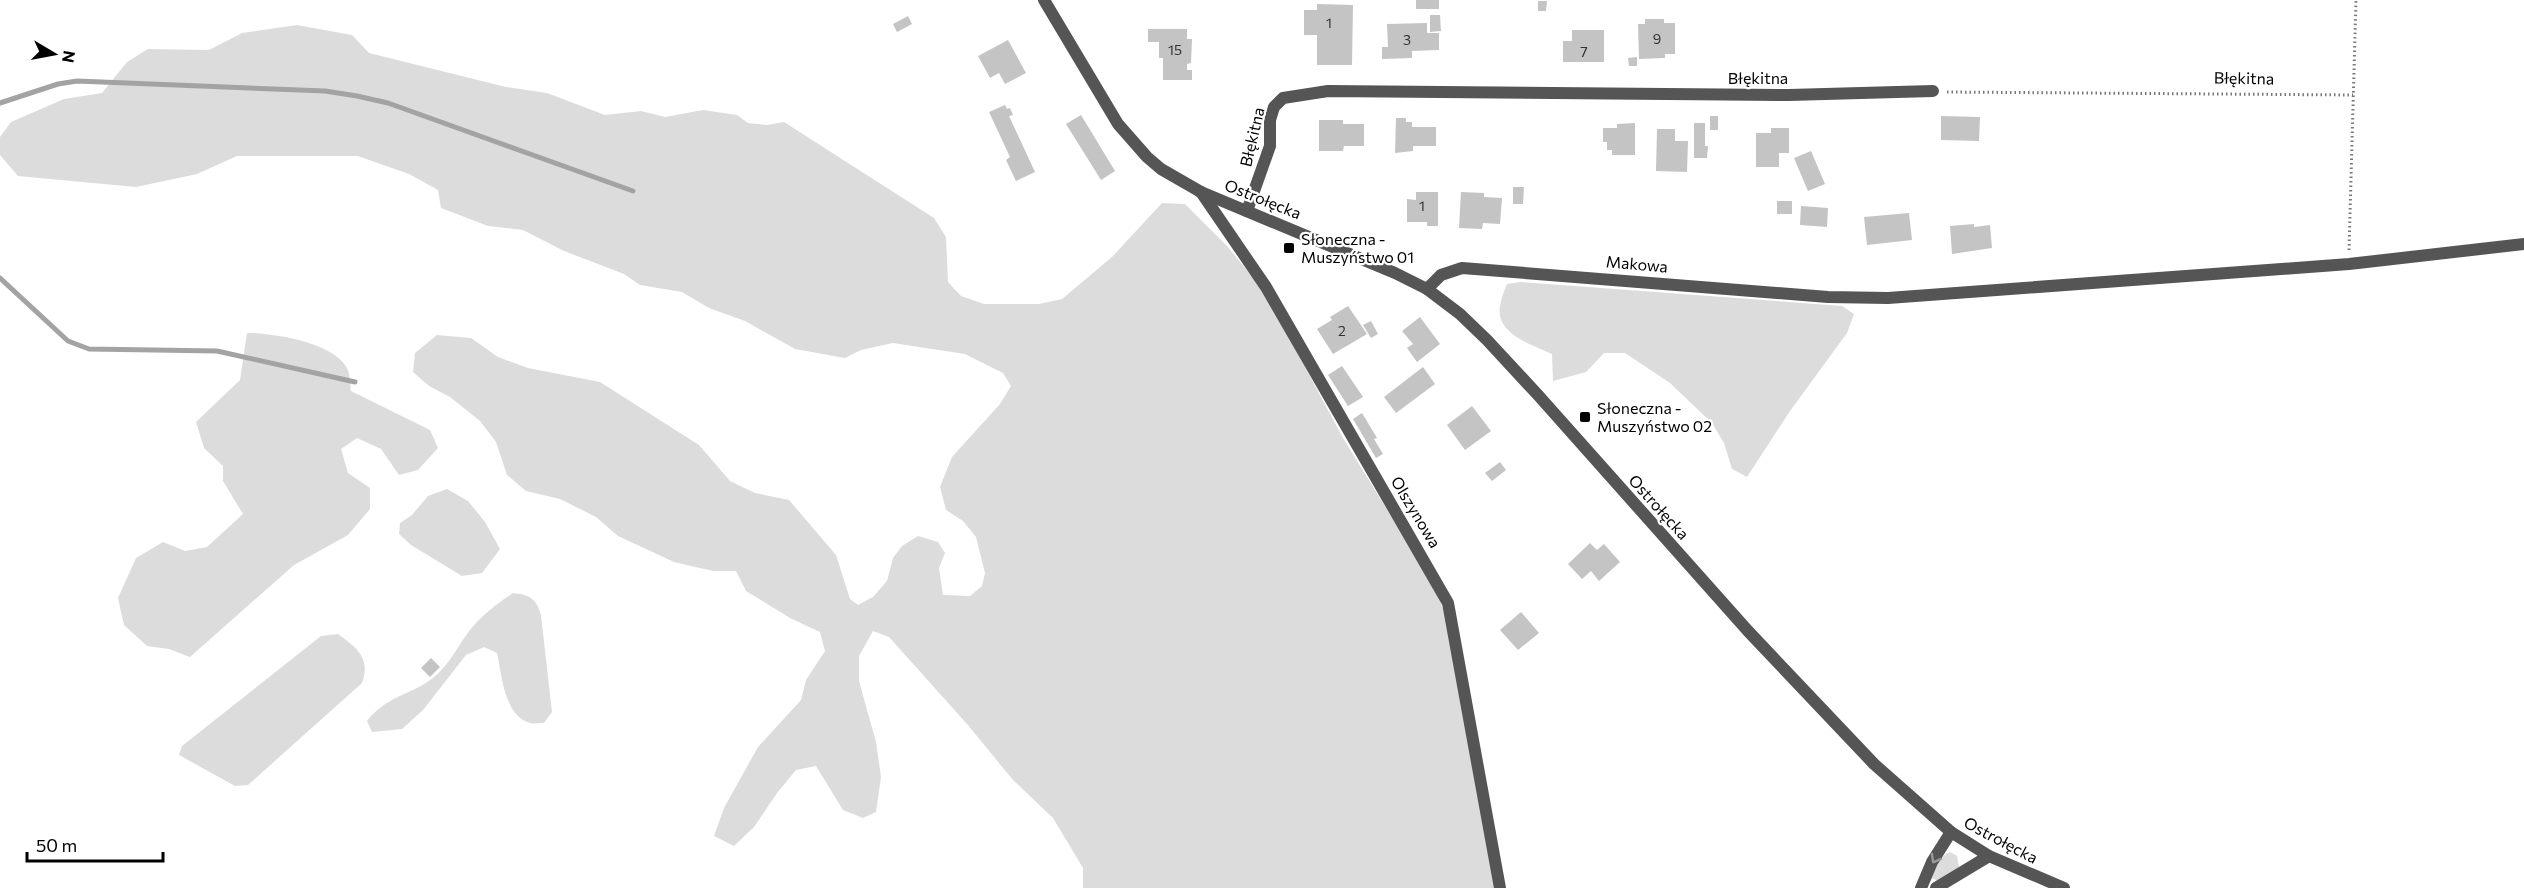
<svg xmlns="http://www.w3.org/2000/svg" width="2524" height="888" viewBox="0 0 2524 888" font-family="Commissioner,sans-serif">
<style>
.green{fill:#dcdcdc}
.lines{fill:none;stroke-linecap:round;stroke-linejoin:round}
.stream{stroke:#a3a3a3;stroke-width:5}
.building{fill:#c4c4c4}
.path{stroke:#777;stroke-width:3;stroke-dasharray:1.5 3;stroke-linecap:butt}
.minor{stroke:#555;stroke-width:12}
.tertiary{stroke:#555;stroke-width:12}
.oneway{stroke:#999}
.poi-dot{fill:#000;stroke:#fff;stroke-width:2}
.labels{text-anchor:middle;stroke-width:4.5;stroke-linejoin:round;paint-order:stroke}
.number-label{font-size:14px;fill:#313131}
.street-label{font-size:16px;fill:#000;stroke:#fff}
.poi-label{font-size:16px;fill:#000;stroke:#fff;text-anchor:start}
</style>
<rect width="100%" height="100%" fill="#fff"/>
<g class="green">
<polygon points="297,25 352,35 369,53 506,87 547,93 605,115 641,111 665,117 703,110 737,115 748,123 767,125 784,122 934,218 946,237 948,282 961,296 984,304 1039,304 1062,299 1112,257 1162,203 1185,204 1227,246 1264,291 1343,438 1434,586 1446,617 1495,888 1083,888 1083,868 1053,818 1013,780 967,724 889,637 873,631 859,656 859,681 876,742 881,777 876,812 863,818 843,810 816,766 796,770 777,793 754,827 734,846 714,836 724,808 758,747 801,700 806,680 825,651 820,632 790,618 746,591 736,571 713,571 674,562 618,536 596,517 560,499 526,491 507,475 496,442 480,421 450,397 429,386 413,372 415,353 437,335 471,338 498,357 528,368 600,382 699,445 730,481 755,493 789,500 836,555 850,599 858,605 873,597 887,581 893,558 902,546 918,536 938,542 945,553 939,568 943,595 970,596 982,586 985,573 976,537 963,521 946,510 940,487 952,457 1000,404 1011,386 1003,373 965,354 893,343 861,350 845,358 795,349 745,321 709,308 682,292 640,285 624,274 564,251 523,230 488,226 441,208 438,190 409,174 358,156 237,156 197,174 136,187 18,176 0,155 0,137 11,122 64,99 102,93 127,62 148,49 209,50 242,33"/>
<path d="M1521,282L1842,306L1854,314L1847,333L1790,411L1747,477L1732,469L1724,443L1712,423L1670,383L1625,353H1604L1586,372L1553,381L1552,354C1533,345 1495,334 1500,306C1501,299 1504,291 1507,284Z"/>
<path d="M247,333C274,333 333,342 347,368C350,374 350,384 351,391L430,430L438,448L418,470L399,475L381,449L357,438L341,449L348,473L370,488V509L348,535L294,565L190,657L169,649L147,646L124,625L118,598L136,558L163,542L185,551L207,547L243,514L223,481V466L204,448L196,422L240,380Z"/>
<polygon points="447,489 468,501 485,522 500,549 482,573 462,576 411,545 399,534 400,523 412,515 428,496"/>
<path d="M513,593C530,595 536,598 541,615L552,712L544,723C540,723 533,724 530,723C504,715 502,676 497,653L484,647L466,655L423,710L402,729L372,732L367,721C386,696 411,695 433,678C448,667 459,644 470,630C483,614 497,604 513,593Z"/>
<path d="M338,634C357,648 371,658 362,683L248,785L235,786L179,755L182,746L321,636Z"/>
<path d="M1950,852L1957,856L1959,866L1955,873L1938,881L1932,878C1933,868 1941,855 1950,852Z"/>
</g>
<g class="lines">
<g class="stream">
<polyline points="0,103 58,84 77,81 325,91 357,96 388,103 633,191"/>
<polyline points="0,278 68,341 89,349 217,351 355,382"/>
</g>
</g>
<g class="building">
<rect x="1416" y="0" width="23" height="9"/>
<polygon points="1538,1 1547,1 1546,11 1538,11"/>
<polygon points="1317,4 1353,5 1352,65 1317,65 1317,35 1304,35 1304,10 1317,10"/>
<polygon points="1430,15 1440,15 1441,31 1430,32"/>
<polygon points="908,16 912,24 897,32 893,24"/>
<polygon points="1645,19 1664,19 1664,23 1675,23 1675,54 1665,54 1665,58 1639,59 1638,24 1645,24"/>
<polygon points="1427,23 1427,33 1439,33 1439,50 1412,51 1412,58 1382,59 1382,47 1388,47 1387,24"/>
<polygon points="1148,29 1187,29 1187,39 1192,39 1191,63 1187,64 1187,70 1192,70 1192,80 1163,80 1163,58 1159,58 1159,42 1148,42"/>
<polygon points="1572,30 1604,30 1604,62 1563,62 1563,41 1572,41"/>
<polygon points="1008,40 1026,73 1005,84 999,73 990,78 978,56"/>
<polygon points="1637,57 1637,66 1629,66 1628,58"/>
<polygon points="1005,105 1007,109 1010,108 1013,115 1009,116 1035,172 1016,181 1006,160 1010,157 989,112"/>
<polygon points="1081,115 1115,171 1101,180 1066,124"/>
<rect x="1710" y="116" width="8" height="14"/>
<polygon points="1941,116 1980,117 1979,141 1941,140"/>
<polygon points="1396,118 1406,118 1406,122 1412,122 1412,127 1436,127 1436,146 1413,146 1413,151 1395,153"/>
<polygon points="1319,120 1343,120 1343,124 1364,124 1364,146 1344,146 1343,151 1319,151"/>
<polygon points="1635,123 1635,155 1612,155 1612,150 1607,150 1607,142 1603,142 1603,128 1617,128 1617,124"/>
<polygon points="1694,123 1705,123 1705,146 1708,146 1707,158 1694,158"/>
<polygon points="1771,128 1789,128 1789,153 1779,153 1779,167 1756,167 1756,133 1771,133"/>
<polygon points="1657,129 1675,129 1675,141 1688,141 1687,172 1656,171"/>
<polygon points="1811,151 1825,184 1808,191 1794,158"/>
<polygon points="1513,187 1524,187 1523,204 1513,204"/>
<polygon points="1416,192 1438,192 1438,226 1427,226 1427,222 1407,222 1407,199 1416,200"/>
<polygon points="1461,192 1484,193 1484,197 1502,198 1500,224 1483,223 1482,229 1459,228"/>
<rect x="1777" y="201" width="15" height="13"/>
<polygon points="1801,206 1828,208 1827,227 1800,225"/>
<polygon points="1909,213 1912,240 1867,245 1864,217"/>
<polygon points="1974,224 1974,227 1990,225 1992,248 1952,254 1950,226"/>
<polygon points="1348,306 1367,334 1333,354 1317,329 1332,320 1330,317"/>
<polygon points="1420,317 1440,344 1417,362 1407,348 1413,344 1402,331"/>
<polygon points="1371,321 1378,334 1371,338 1363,325"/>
<polygon points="1342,366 1363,397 1348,406 1328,375"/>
<polygon points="1423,367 1435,384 1396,413 1384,397"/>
<polygon points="1472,406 1491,431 1465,450 1447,425"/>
<polygon points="1362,413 1377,438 1374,439 1383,454 1376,458 1353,419"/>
<polygon points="1500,462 1506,470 1492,481 1485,473"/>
<polygon points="1590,543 1597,550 1604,544 1620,562 1599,581 1591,571 1582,579 1568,564"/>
<polygon points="1521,612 1539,633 1518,650 1500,630"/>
<polygon points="431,658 440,667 430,677 421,668"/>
</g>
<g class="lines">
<g class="path">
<polyline points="1947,92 2353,95"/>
<polyline points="2349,250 2356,0"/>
</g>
<g class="minor">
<polyline points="1201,192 1266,287 1448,603 1500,888"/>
<polyline points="1247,211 1270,146 1270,120 1274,107 1283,98 1328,91 1789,95 1933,91"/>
<polyline points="1427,289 1441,275 1462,268 1828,297 1888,298 2349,264 2524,244"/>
<polyline points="1921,888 1932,862 1951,832"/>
<polyline points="1936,888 1989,856"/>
</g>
<polyline class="tertiary" points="1044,0 1118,124 1147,157 1161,169 1201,192 1395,273 1427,289 1460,314 1487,340 1538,395 1748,631 1874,764 1951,832 1989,856 2064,888"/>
</g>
<defs><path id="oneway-chevron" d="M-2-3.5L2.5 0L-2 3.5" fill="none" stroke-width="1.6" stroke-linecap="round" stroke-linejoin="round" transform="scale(1.5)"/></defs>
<use class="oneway" href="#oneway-chevron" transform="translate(1935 859) rotate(119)"/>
<g class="poi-dot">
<rect x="1283" y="242" width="12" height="12" rx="3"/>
<rect x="1579" y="411" width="12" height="12" rx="3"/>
</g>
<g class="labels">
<g class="number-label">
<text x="1329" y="28">1</text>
<text x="1657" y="44">9</text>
<text x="1407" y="45">3</text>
<text x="1175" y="55">15</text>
<text x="1584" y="57">7</text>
<text x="1422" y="211">1</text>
<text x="1342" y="336">2</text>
</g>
<g class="street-label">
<text x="1758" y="84">Błękitna</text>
<text transform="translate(2244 78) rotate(1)" y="6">Błękitna</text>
<text transform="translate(1252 137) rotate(-77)" y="6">Błękitna</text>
<text transform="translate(1263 199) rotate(22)" y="6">Ostrołęcka</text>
<text transform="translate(1637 264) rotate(5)" y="6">Makowa</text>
<text transform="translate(1659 507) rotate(48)" y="6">Ostrołęcka</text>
<text transform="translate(1416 512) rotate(59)" y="6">Olszynowa</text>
<text transform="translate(2001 840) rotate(28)" y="6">Ostrołęcka</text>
</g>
<g class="poi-label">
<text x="1301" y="245">Słoneczna -<tspan x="1301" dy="18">Muszyństwo 01</tspan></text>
<text x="1597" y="414">Słoneczna -<tspan x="1597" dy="18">Muszyństwo 02</tspan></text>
</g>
</g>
<g transform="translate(54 54) rotate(100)" stroke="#ffffff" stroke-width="4.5" paint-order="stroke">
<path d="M0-4.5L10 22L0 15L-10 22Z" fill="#000000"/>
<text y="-9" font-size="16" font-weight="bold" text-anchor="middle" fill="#000000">N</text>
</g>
<path d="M27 852v9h136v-9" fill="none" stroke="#000000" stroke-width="3"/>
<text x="36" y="852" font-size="18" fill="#000000" stroke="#ffffff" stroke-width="4.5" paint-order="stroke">50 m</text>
</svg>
